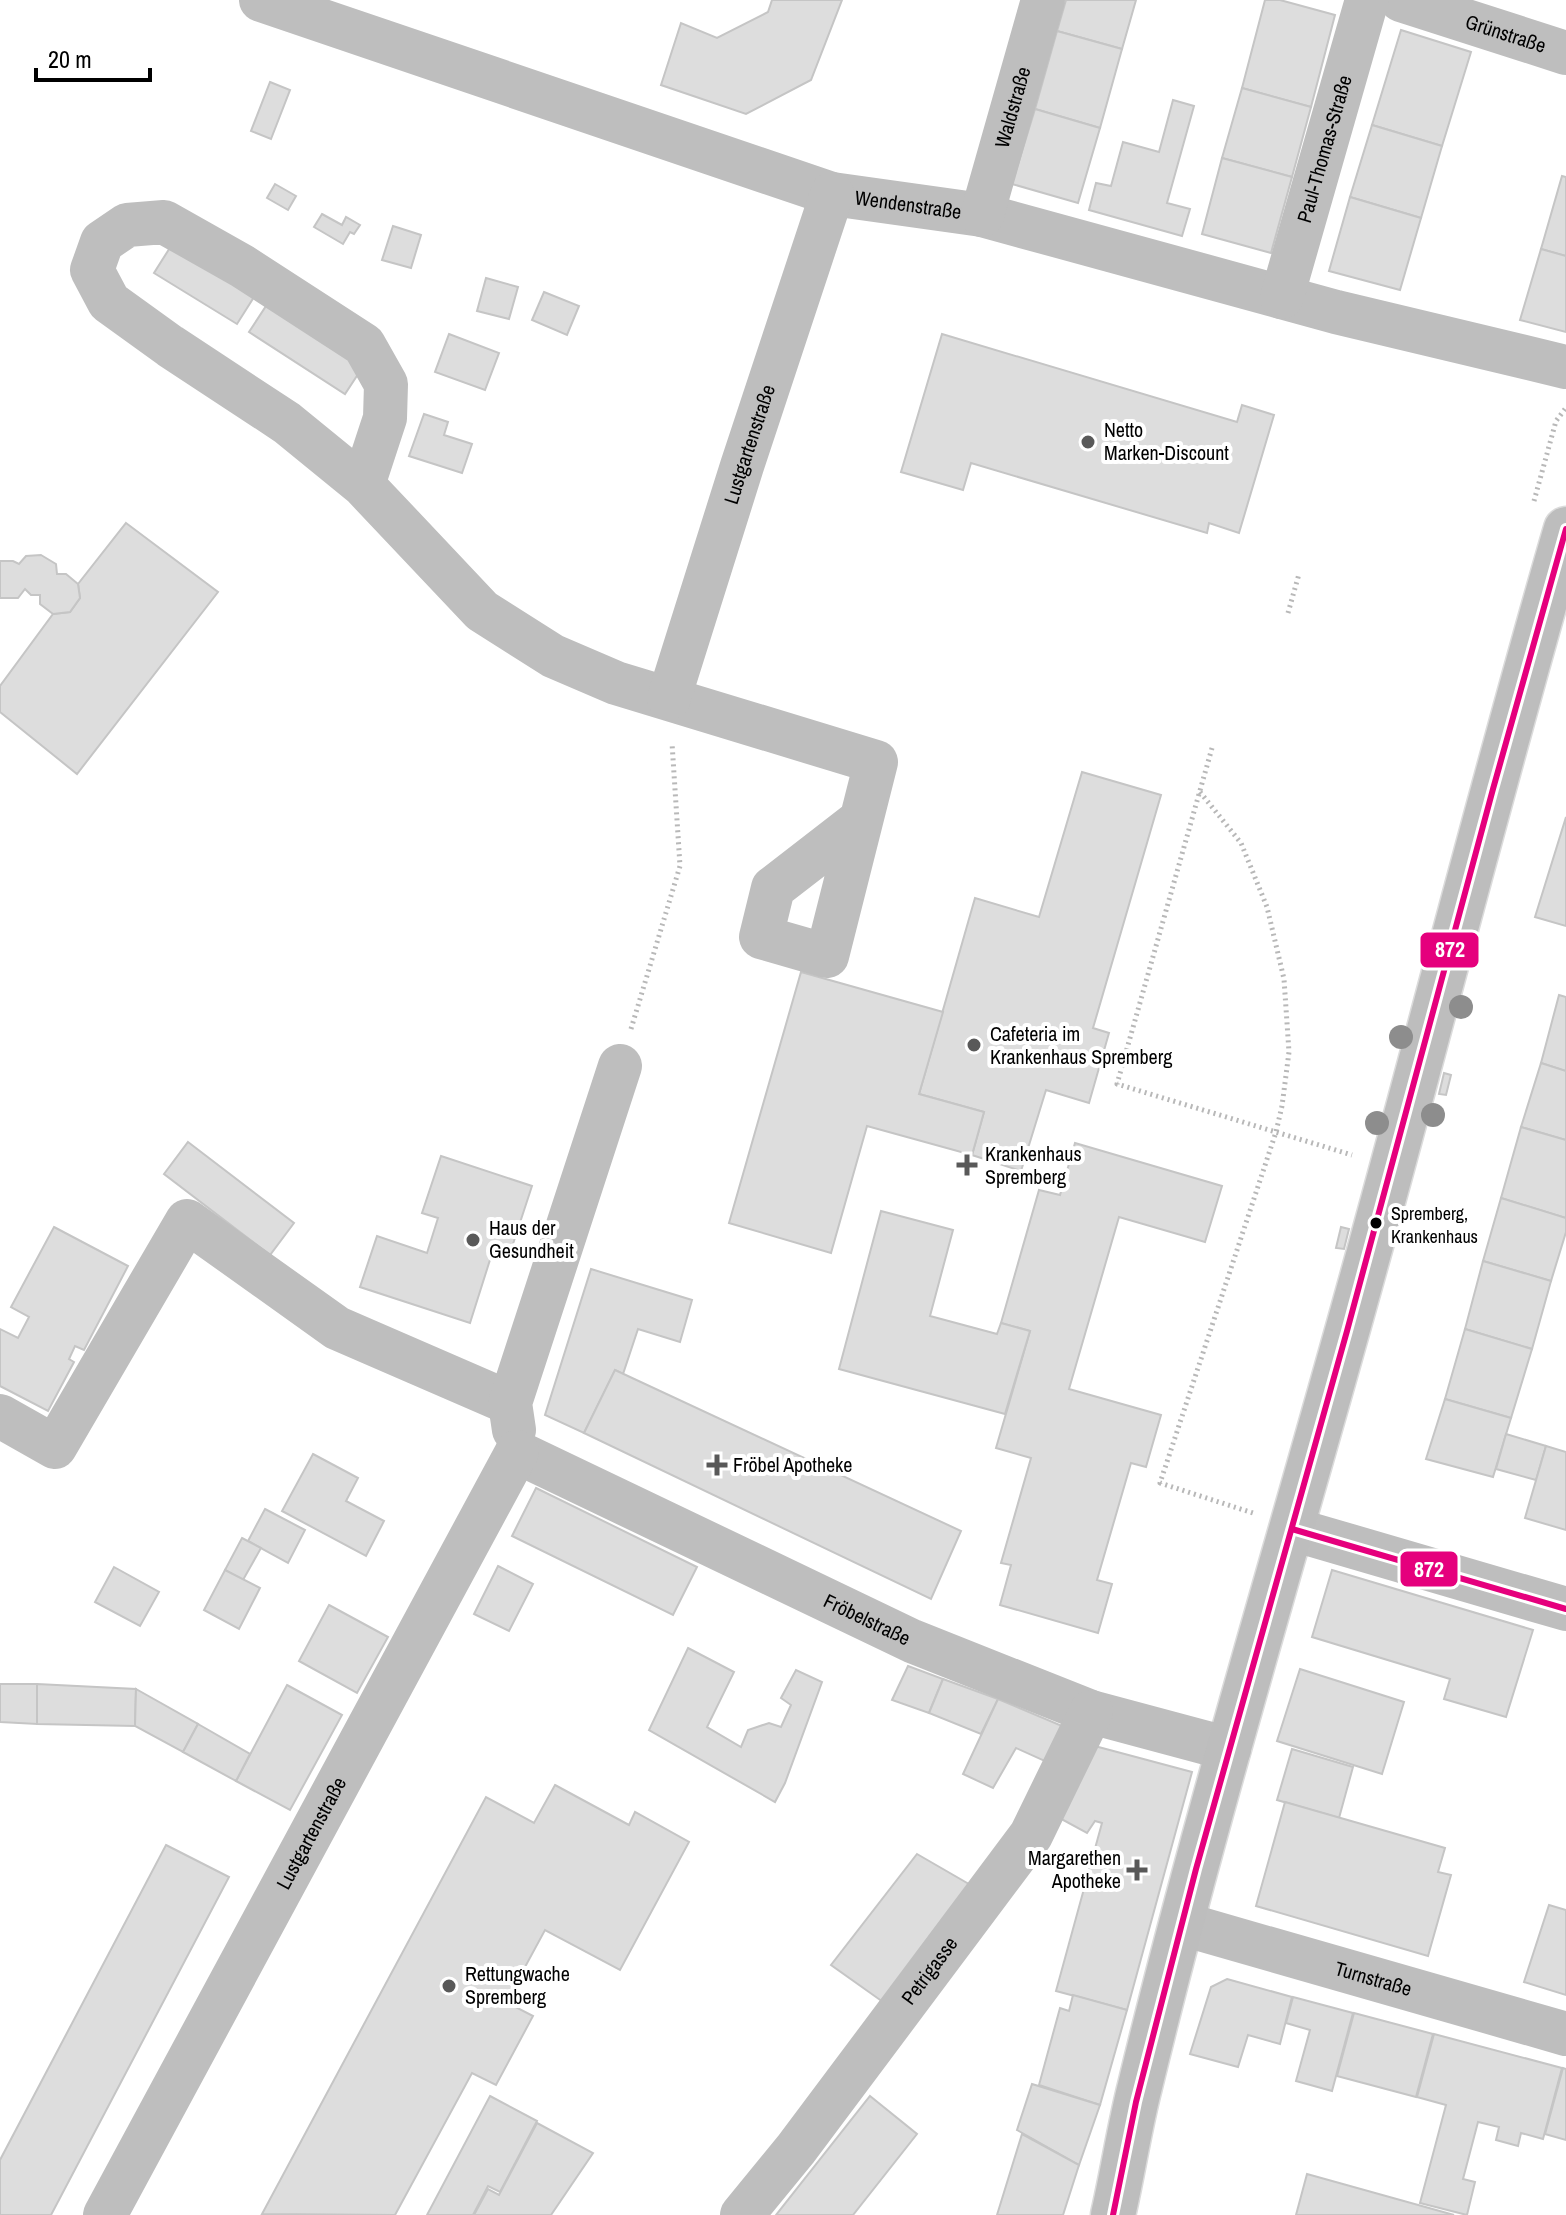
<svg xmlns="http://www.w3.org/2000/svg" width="1566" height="2215" viewBox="0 0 1566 2215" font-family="'Archivo Narrow',sans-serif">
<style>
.building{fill:#ddd;stroke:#c5c5c5;stroke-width:2}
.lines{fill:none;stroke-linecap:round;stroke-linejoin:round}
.major-casing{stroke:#dbdbdb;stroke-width:47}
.path{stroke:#b8b8b8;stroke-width:5;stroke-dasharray:2 4;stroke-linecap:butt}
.minor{stroke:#bebebe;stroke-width:44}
.major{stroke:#bdbdbd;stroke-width:44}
.bus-1-casing{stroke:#fff;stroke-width:12}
.bus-1{stroke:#e5007d;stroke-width:6}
.tree{fill:#8d8d8d}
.poi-dot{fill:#595959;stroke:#fff;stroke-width:3}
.bus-dot{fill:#000;stroke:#fff;stroke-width:3}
.labels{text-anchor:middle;stroke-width:8;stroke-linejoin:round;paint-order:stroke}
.bus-label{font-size:18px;fill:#000;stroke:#fff;text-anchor:start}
.street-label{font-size:20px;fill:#000;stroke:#fff}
.poi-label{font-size:20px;fill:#000;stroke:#fff;text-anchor:start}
.line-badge{stroke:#fff;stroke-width:3}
.badge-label{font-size:22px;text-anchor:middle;font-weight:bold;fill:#fff}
</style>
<rect width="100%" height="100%" fill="#fff"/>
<g class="building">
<polygon points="772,0 842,0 811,80 746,114 661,85 681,23 717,38 768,12"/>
<polygon points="1066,0 1136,0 1122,49 1057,31"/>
<polygon points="1265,0 1280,0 1335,15 1311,107 1242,88"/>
<polygon points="1401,30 1471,52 1442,146 1372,125"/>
<polygon points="1057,31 1122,49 1100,128 1035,109"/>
<polygon points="270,82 290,90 271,139 251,131"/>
<polygon points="1242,88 1311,107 1292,177 1222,158"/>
<polygon points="1173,100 1194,106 1167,203 1190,209 1182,236 1089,210 1096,183 1111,186 1123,142 1159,152"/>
<polygon points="1035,109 1100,128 1078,203 1012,184"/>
<polygon points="1372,125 1442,146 1421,218 1350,197"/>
<polygon points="1222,158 1292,177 1271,253 1202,234"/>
<polygon points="1562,176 1566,177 1566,256 1541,249"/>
<polygon points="275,184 296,196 288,210 267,198"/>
<polygon points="1350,197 1421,218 1400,290 1329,271"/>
<polygon points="322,214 342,225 346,217 360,225 354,234 350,232 343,244 314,227"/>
<polygon points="393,226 421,235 411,268 382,260"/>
<polygon points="171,246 254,297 237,324 154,273"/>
<polygon points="1541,249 1566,256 1566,332 1520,320"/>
<polygon points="486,278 518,287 509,319 477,311"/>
<polygon points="544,292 579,306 567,335 532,320"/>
<polygon points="268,303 364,365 345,394 249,332"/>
<polygon points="449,334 499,353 485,390 435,372"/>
<polygon points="942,334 1237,422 1242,405 1274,415 1239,533 1209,523 1207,533 971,463 963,490 901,472"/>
<polygon points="424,414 448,422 444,435 472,444 462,473 409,456"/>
<polygon points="126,523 218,592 77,774 0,712 0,686 53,614 70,612 80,598 78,584"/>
<polygon points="41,555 56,564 57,574 66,574 78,584 80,598 70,612 53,614 40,604 40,595 31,595 25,589 18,598 0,598 0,561 13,561 19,564 26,556"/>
<polygon points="1082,772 1161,795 1093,1028 1109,1033 1089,1103 1046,1090 1021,1171 972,1155 984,1112 919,1094 975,898 1039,917"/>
<polygon points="1566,817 1566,926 1535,917"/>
<polygon points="801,972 943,1012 919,1094 984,1112 972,1155 867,1126 831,1253 729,1223"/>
<polygon points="1559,995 1566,997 1566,1071 1541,1063"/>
<polygon points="1541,1063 1566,1071 1566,1140 1521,1127"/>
<polygon points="1444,1073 1451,1075 1446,1095 1439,1094"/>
<polygon points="1521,1127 1566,1140 1566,1218 1501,1198"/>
<polygon points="188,1142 294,1223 270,1255 164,1174"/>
<polygon points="1075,1143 1222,1186 1205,1242 1119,1217 1069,1389 1161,1415 1146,1467 1131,1463 1097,1580 1112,1584 1098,1633 1000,1605 1011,1565 1001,1563 1031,1458 996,1448 1030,1331 1001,1323 1039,1190 1060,1195"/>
<polygon points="441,1156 532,1186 511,1250 495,1244 470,1323 360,1287 377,1236 427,1253 438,1218 422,1213"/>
<polygon points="1501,1198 1566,1218 1566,1232 1551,1281 1483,1261"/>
<polygon points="881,1211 953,1230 930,1316 997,1334 1001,1323 1030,1331 1005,1414 839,1369"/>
<polygon points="54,1227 128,1266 84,1350 75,1346 69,1359 74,1362 48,1411 0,1386 0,1329 18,1338 29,1317 11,1307"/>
<polygon points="1341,1227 1349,1229 1344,1249 1336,1248"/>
<polygon points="1483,1261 1551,1281 1532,1349 1465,1329"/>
<polygon points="591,1269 692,1300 680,1342 638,1329 623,1374 615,1370 584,1433 545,1415"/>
<polygon points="1465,1329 1532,1349 1511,1418 1445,1399"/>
<polygon points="615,1370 961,1531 931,1599 584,1433"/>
<polygon points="1445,1399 1511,1418 1493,1477 1426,1459"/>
<polygon points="1506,1434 1546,1446 1536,1480 1496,1469"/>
<polygon points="1546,1446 1566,1452 1566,1530 1525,1518"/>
<polygon points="313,1454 358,1478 346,1501 384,1521 366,1556 282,1511"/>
<polygon points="536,1488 697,1567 673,1615 512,1536"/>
<polygon points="265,1509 305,1530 288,1563 248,1541"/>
<polygon points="242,1538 261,1548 243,1580 225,1570"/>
<polygon points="498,1566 533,1584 509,1631 474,1614"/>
<polygon points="114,1567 159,1592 140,1626 95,1602"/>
<polygon points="225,1570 260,1588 239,1629 204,1610"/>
<polygon points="1332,1570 1533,1630 1506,1717 1444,1699 1450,1679 1312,1637"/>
<polygon points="329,1605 388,1637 357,1693 299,1661"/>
<polygon points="688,1648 734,1672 707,1727 741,1747 748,1730 769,1723 781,1727 791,1705 781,1698 796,1670 822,1682 785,1783 775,1802 649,1730"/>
<polygon points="908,1666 943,1679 929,1713 892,1700"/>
<polygon points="1300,1669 1404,1702 1382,1774 1277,1741"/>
<polygon points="943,1679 998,1699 981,1734 929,1713"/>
<polygon points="0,1684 37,1684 37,1724 0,1722"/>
<polygon points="37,1684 136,1689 135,1726 37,1724"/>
<polygon points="287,1685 342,1715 290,1810 236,1781"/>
<polygon points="136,1689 198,1724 183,1752 135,1726"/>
<polygon points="998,1699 1074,1731 1058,1767 1016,1748 993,1788 963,1774"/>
<polygon points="198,1724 250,1754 236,1781 183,1752"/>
<polygon points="1091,1745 1192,1772 1127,2010 1056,1991 1102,1823 1095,1821 1087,1833 1054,1815"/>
<polygon points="1292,1749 1353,1767 1339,1818 1277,1800"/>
<polygon points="555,1785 629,1825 635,1812 689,1842 620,1970 545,1930 506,2002 533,2016 496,2085 472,2073 395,2215 262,2214 486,1797 534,1823"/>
<polygon points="1285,1802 1445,1848 1438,1872 1451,1875 1428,1956 1256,1906"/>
<polygon points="166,1845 229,1877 51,2215 0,2215 0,2160"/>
<polygon points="917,1854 974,1887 883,2002 831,1965"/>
<polygon points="1549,1905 1566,1910 1566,1995 1524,1982"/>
<polygon points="1227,1979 1292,1997 1280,2044 1248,2035 1238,2067 1190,2054 1211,1987"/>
<polygon points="1073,1995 1127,2010 1100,2105 1039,2085 1060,2008 1069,2011"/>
<polygon points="1293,1997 1353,2013 1332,2091 1296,2081 1310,2030 1286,2023"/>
<polygon points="1354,2013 1433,2034 1416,2097 1337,2076"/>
<polygon points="1434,2034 1562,2068 1543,2139 1521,2133 1518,2146 1496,2140 1499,2127 1478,2122 1463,2179 1475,2182 1467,2215 1420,2203 1446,2105 1417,2097"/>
<polygon points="1563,2068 1566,2069 1566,2140 1545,2134"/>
<polygon points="1032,2084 1100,2105 1079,2165 1017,2130"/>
<polygon points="490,2096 537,2121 500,2192 488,2186 473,2215 427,2215"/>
<polygon points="870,2096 917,2134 853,2215 776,2215"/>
<polygon points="537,2123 593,2153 551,2215 474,2215 488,2189 499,2195"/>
<polygon points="1022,2134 1079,2165 1063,2215 997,2215"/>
<polygon points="1307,2174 1454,2215 1296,2215"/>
</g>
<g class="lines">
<g class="major-casing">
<path id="major" d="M1113,2215C1123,2172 1129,2129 1140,2086C1210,1796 1299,1511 1377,1223C1440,992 1499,759 1566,529"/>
</g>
<g class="path">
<polyline points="1534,501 1556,421 1565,409"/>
<polyline points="1288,613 1299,574"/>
<polyline points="1212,748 1117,1084 1352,1155"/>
<polyline points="1200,792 1241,843 1267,907 1284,979 1289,1052 1282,1106 1276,1132 1160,1483 1253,1513"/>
<polyline points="631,1029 680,866 672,743"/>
</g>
<g class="minor">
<path id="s1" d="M261,0L832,194L982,215L1336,312L1566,367"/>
<path id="s2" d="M1401,0L1566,53"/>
<path id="s3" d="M982,215L1043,0"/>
<path id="s4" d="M1282,297L1367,0"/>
<polyline points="363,485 385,418 386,384 364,345 242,266 164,222 127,225 102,242 92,270 109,302 170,346 287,423 363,485 482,611 553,656 616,683 876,762 827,956 761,937 773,888 861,820"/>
<path id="s5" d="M669,698L742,466L832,194"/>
<polyline points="0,1416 55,1447 187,1221 337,1328 510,1403"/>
<polyline points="514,1430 510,1403 620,1066"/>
<path id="s6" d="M517,1452L912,1641L1091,1712L1229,1749"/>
<polyline points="1292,1529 1566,1609"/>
<path id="s7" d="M1183,1924L1566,2034"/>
<path id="s8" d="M105,2215L517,1452"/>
<path id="s9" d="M742,2215L796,2149L1031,1835L1091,1712"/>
</g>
<use href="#major" class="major"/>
<g class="bus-1-casing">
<g id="bus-1">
<polyline points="1292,1529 1566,1609"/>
<polyline points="1113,2215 1136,2102 1196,1869 1347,1331 1493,789 1566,529"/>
</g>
</g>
<use href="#bus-1" class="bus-1"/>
</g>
<g class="tree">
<circle cx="1461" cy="1007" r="12"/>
<circle cx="1401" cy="1037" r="12"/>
<circle cx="1433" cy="1115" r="12"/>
<circle cx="1377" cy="1123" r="12"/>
</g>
<g class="poi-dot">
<circle cx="1088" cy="442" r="8"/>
<circle cx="974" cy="1045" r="8"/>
<path d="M963 1153h8v8h8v8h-8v8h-8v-8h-8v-8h8z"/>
<circle cx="473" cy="1240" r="8"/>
<path d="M713 1453h8v8h8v8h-8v8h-8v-8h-8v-8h8z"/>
<path d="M1133 1858h8v8h8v8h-8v8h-8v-8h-8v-8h8z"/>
<circle cx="449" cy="1986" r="8"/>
</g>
<circle class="bus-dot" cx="1376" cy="1223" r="7"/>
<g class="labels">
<g class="bus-label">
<text x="1391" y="1220">Spremberg,<tspan x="1391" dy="23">Krankenhaus</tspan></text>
</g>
<g class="street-label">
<text dy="7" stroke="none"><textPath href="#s2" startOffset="110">Grünstraße</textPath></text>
<text dy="7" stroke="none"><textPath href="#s3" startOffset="112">Waldstraße</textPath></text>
<text dy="7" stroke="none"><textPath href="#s4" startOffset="154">Paul-Thomas-Straße</textPath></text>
<text dy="7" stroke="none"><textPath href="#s1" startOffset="680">Wendenstraße</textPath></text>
<text dy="7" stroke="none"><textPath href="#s5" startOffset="266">Lustgartenstraße</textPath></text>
<text dy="7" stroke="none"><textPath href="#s6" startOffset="388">Fröbelstraße</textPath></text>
<text dy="7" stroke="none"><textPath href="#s8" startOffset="434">Lustgartenstraße</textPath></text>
<text dy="7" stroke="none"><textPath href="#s9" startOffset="308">Petrigasse</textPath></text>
<text dy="7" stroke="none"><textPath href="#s7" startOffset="198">Turnstraße</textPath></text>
</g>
<g class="poi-label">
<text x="1104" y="437">Netto<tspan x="1104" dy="23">Marken-Discount</tspan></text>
<text x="990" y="1041">Cafeteria im<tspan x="990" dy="23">Krankenhaus Spremberg</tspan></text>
<text x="985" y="1161">Krankenhaus<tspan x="985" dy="23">Spremberg</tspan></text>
<text x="489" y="1235">Haus der<tspan x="489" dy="23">Gesundheit</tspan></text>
<text x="733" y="1472">Fröbel Apotheke</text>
<text x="1121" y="1865" text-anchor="end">Margarethen<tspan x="1121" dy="23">Apotheke</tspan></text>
<text x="465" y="1981">Rettungwache<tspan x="465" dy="23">Spremberg</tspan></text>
</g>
</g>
<g class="line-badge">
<rect x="1419" y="931" width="61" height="38" rx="8" fill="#e5007d"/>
<rect x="1399" y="1550" width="60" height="38" rx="8" fill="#e5007d"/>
</g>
<g class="badge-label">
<text x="1450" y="957">872</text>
<text x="1429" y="1577">872</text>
</g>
<path d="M36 68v12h114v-12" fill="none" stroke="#000000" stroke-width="4"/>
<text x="48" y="68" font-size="24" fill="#000000" stroke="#ffffff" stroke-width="6" paint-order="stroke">20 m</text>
</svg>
